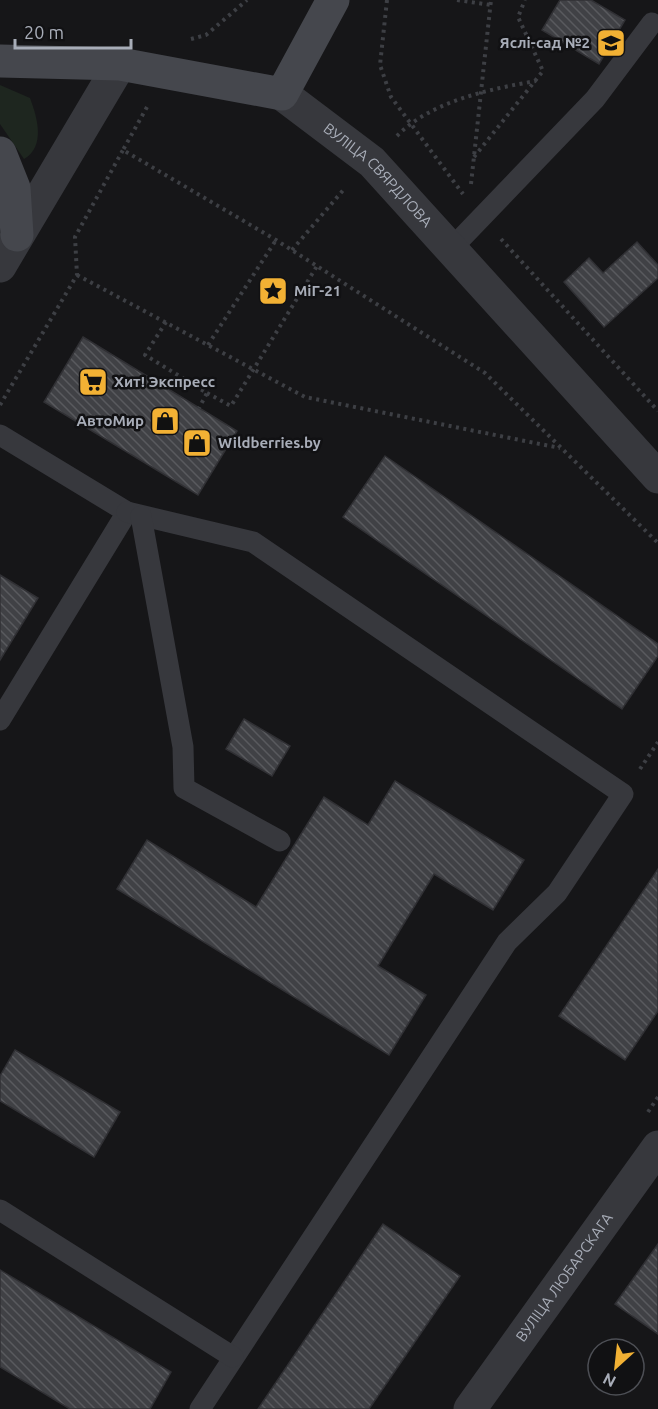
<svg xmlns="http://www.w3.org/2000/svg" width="658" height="1409" viewBox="0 0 658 1409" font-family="Ubuntu,sans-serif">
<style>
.grass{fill:#1e261f}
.building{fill:url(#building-back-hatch);stroke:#303034;stroke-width:1.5}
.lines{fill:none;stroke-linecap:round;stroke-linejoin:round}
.path{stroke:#3d3f44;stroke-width:4;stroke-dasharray:3 4.5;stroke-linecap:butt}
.service{stroke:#37383d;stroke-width:21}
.minor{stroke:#37383d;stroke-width:33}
.tertiary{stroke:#37383d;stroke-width:33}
.secondary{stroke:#45474d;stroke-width:33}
.labels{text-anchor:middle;stroke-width:5;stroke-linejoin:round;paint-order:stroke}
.poi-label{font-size:15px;font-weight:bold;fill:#a8adb8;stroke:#111113;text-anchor:start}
.street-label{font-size:15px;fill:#a8adb8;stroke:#111113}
</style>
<defs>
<pattern id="building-back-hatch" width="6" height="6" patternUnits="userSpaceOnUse" patternTransform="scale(1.5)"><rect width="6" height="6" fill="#404145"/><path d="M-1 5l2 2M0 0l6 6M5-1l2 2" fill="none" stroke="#595a5e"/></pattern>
</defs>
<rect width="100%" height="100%" fill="#161618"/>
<path class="grass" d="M0,85L30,98C37,117 46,146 24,159L0,124Z"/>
<g class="building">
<polygon points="560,0 591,0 625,20 599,64 542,30"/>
<polygon points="637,242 658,265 658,278 604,327 564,282 589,258 603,273"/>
<polygon points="83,337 237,431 198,495 44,402"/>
<polygon points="385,456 658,644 658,656 622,709 343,517"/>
<polygon points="0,575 38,598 0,660"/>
<polygon points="244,719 290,746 272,776 226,749"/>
<polygon points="395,781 524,860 493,910 434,874 378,966 426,995 389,1055 117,889 147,840 256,907 324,797 368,825"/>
<polygon points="658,869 658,1011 625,1060 559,1016"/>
<polygon points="15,1050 120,1112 94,1157 0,1101 0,1076"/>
<polygon points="383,1224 460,1276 369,1409 258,1409"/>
<polygon points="658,1244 658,1334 615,1304"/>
<polygon points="0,1270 171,1372 150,1409 70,1409 0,1367"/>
</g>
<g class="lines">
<g class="path">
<polyline points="387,0 380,65 391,97 463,194"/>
<polyline points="457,0 491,5"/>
<polyline points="191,39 206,35 247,0"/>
<polyline points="147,107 123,150 276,240 485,373 658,543"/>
<path d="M397,136C431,101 490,89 536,81"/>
<polyline points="474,157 543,71 518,17 525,0"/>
<polyline points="471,184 491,0"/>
<polyline points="501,239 658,411"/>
<polyline points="292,250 345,188"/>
<polyline points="77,275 305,397 560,448"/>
<polyline points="166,322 145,355 207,393 199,408"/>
<polyline points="208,345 276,240"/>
<polyline points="207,393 231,406 317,266"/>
<polyline points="0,405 77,275 75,237 123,150"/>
<polyline points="640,769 658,742"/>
<polyline points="648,1112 658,1097"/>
</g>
<g class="service">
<polyline points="451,249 595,99 652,23"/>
<polyline points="0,435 127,512 0,720"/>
<polyline points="127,512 253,542 623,794 557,893 507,942 200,1409"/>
<polyline points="141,516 183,747 184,788 280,841"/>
<polyline points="0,1210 233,1357"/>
</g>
<polyline class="minor" points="0,266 120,64"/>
<g class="tertiary">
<path id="s1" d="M282,94L372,162L658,477"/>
<path id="s2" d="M470,1409L658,1147"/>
</g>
<g class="secondary">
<polyline points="0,61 120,64 282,94 333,0"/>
<polyline points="0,153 14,188 17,235"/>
</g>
</g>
<defs>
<g id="school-square" transform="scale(1.5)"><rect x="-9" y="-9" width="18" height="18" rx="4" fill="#f2b134" stroke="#111113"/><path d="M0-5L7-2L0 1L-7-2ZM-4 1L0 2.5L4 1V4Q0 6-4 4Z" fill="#111"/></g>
<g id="sight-square" transform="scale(1.5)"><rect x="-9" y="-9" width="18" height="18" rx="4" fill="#f2b134" stroke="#111113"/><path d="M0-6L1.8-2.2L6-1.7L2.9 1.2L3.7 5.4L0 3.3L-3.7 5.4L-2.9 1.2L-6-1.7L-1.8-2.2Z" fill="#111"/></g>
<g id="supermarket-square" transform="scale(1.5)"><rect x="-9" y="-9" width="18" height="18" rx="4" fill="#f2b134" stroke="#111113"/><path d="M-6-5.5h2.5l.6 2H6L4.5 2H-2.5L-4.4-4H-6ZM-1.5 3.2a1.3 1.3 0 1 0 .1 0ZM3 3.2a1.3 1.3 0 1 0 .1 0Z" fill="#111"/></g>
<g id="shop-square" transform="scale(1.5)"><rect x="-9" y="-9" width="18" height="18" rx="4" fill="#f2b134" stroke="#111113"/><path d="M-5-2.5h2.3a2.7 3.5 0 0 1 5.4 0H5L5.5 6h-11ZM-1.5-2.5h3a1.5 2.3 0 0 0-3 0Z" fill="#111"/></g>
</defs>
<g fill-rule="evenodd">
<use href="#school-square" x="611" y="43"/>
<use href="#sight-square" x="273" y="291"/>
<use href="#supermarket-square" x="93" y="382"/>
<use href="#shop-square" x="165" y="421"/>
<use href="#shop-square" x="197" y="443"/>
</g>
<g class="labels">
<g class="poi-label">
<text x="590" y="48" text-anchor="end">Яслі-сад №2</text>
<text x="294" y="296">МіГ-21</text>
<text x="114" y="387">Хит! Экспресс</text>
<text x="144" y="426" text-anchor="end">АвтоМир</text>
<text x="218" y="448">Wildberries.by</text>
</g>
<g class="street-label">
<text dy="5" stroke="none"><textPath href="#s1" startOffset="126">ВУЛІЦА СВЯРДЛОВА</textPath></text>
<text dy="5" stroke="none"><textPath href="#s2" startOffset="162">ВУЛІЦА ЛЮБАРСКАГА</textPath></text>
</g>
</g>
<g transform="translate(616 1367) rotate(207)"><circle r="28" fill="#111113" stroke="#4d4f55" stroke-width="1.5"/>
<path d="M0-4.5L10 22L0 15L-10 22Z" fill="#f2b134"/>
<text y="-9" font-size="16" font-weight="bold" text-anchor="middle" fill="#a8adb8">N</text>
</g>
<path d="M15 39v9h116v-9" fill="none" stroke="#a8adb8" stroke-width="3"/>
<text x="24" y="39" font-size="18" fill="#a8adb8" stroke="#111113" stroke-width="4.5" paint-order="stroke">20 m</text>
</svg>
